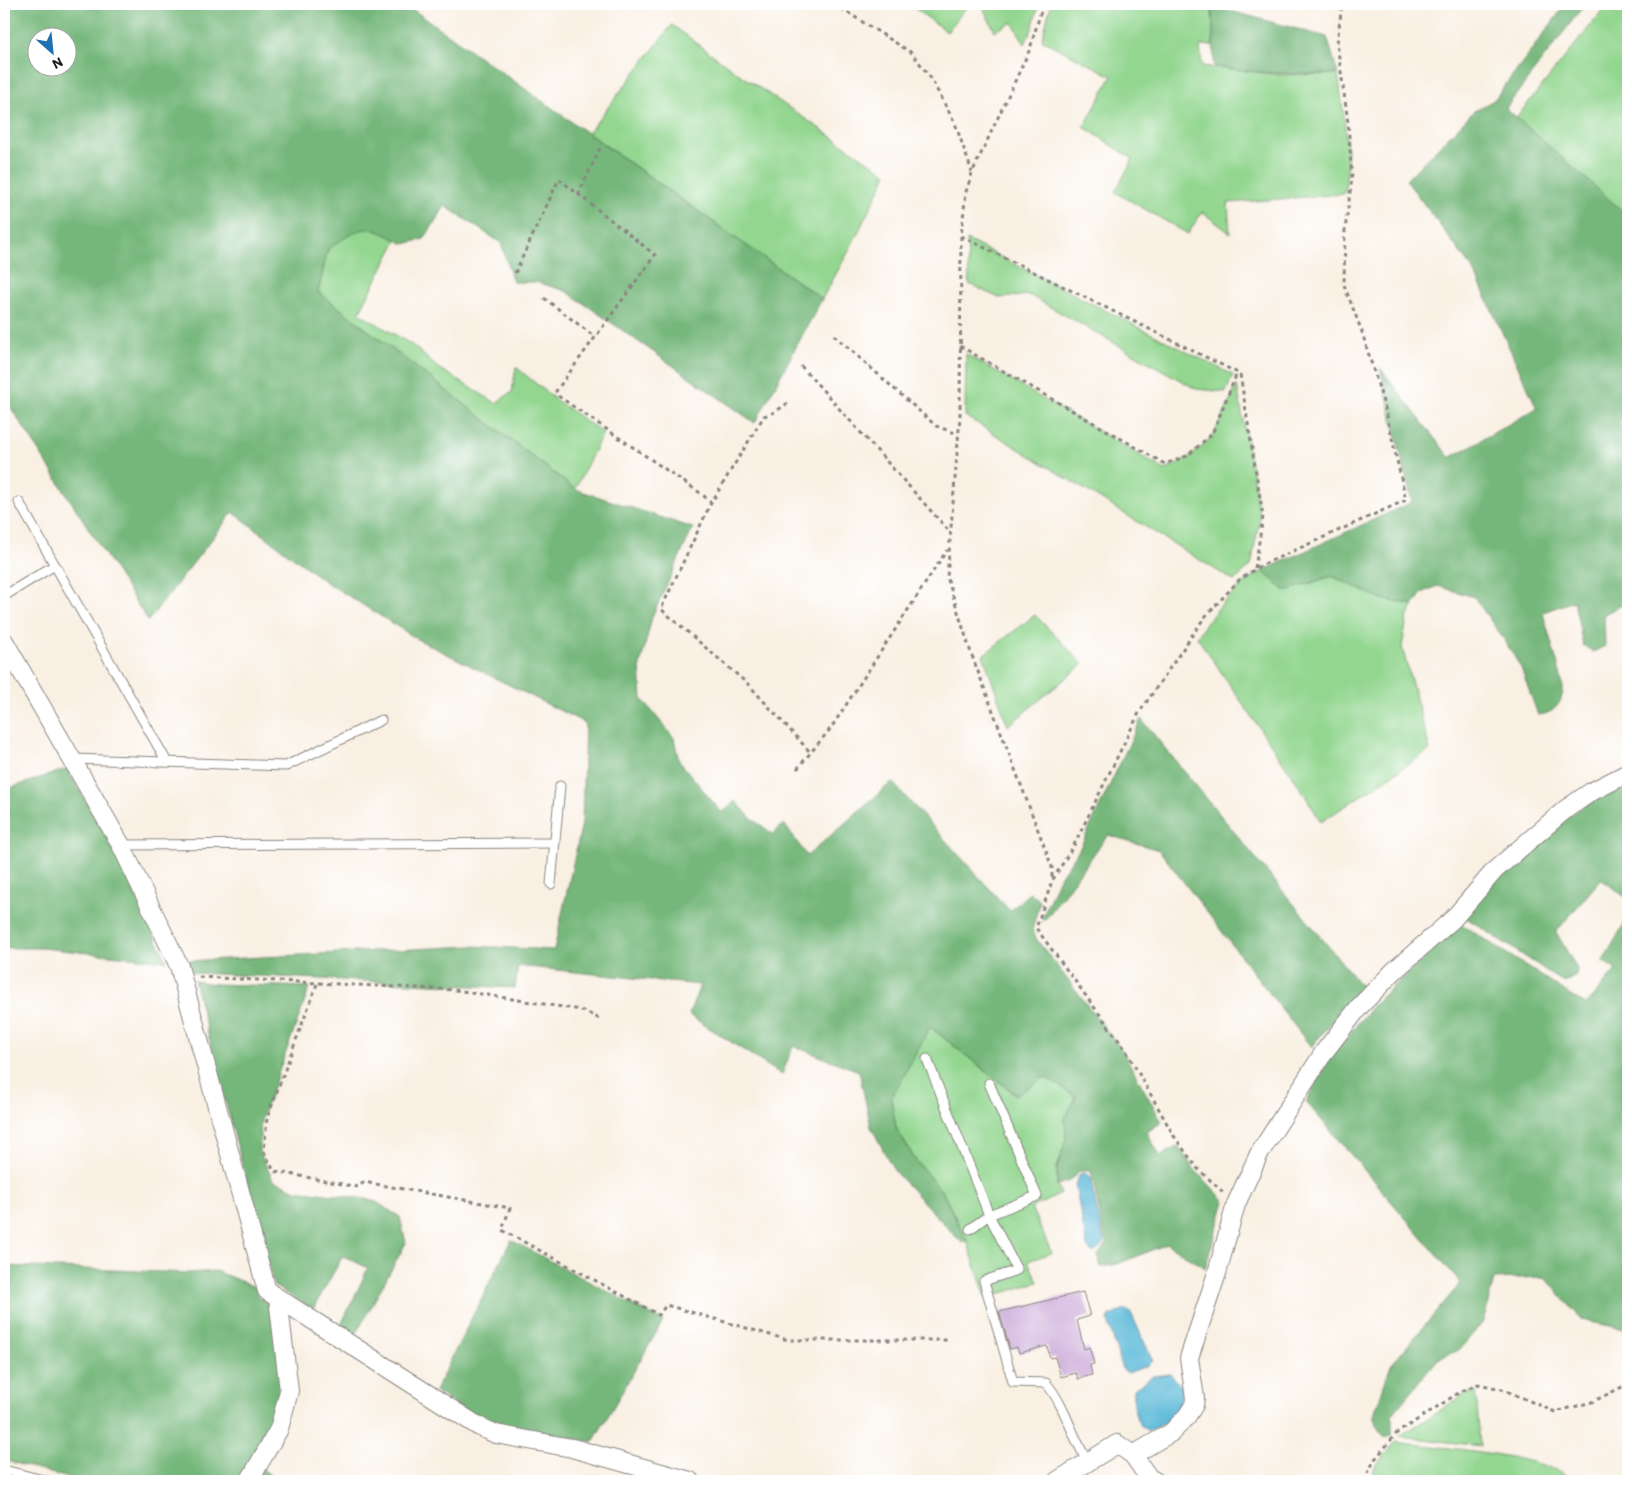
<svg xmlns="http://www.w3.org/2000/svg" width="1632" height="1485" viewBox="0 0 1632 1485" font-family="Itim,sans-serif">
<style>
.green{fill:#92d68f;stroke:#577956}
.forest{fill:#75b77a;stroke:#486a4b;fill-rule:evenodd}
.water{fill:#58b8d7;stroke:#3a6a7a}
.building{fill:#ccacda}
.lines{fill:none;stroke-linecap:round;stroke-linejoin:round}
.lane-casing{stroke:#8a8680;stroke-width:11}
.street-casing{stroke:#8a8680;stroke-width:20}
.path{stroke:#8a8680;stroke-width:3;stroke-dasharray:4 4;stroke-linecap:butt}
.lane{stroke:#fff;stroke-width:9}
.street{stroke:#fff;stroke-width:18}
</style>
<rect width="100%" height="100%" fill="#fff"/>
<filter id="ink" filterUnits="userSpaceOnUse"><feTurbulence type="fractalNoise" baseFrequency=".02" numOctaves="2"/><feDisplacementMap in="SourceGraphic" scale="10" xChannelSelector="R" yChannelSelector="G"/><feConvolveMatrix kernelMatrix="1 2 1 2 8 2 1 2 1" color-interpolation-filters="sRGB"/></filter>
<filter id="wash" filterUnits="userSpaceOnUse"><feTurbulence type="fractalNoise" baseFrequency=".0096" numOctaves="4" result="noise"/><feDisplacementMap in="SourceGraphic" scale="20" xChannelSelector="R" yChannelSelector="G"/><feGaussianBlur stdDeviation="1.12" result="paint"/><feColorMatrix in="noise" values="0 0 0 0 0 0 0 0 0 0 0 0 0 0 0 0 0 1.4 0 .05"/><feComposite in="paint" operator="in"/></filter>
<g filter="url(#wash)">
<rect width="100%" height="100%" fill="#f9f0e3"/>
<g class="green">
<polygon points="909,4 969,4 947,32"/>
<polygon points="981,4 1039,4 1032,29 1025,44 1012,22 995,31"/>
<path d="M1051,4H1207L1212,6L1213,45L1200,46L1202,66L1282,75L1338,74C1343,113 1352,156 1344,194L1228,203L1230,233L1202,212L1188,234L1115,192L1133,159L1084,127L1112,76L1042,40Z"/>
<polygon points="1608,4 1628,4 1628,216 1516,118"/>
<polygon points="672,25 739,74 887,174 851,247 822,299 588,133"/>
<polygon points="359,228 379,230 397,240 359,313 412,345 438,368 496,403 512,392 516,367 556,400 603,433 575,489 318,292 328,249"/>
<polygon points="967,240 1233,375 1226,392 1196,389 1029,295 999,298 969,284"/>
<path d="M966,354L1165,470C1213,448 1217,430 1237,385L1260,517L1251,566L1234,581L965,416Z"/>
<path d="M1262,571L1286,591L1332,576L1381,599L1414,605L1407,618L1402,647L1430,750L1321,822L1300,787L1197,637C1214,610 1236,587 1262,571Z"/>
<polygon points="1035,615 1083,664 1008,726 983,655"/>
<polygon points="930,1027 1016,1095 1045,1076 1077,1097 1065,1119 1066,1140 1057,1168 1057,1185 1061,1194 1031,1208 1052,1253 1028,1261 1038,1282 986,1298 967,1241 943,1193 916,1161 896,1128 891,1099"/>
<polygon points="1476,1390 1480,1446 1400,1436 1462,1396"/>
<path d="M1396,1442C1436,1448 1545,1453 1571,1481H1368L1377,1464Z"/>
</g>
<g class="forest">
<path d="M4,4H405L822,299L755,423L566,291L536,282H513L501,243L445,206L424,239L404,244C364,222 365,225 328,249L318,292L575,489L693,528L652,617L640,666L642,699L674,738L679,761L722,813L735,801L751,818L773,834L784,824L807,856L892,782L1010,911L1030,892L1040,901L1032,930L1037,940L1122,1050L1162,1122L1147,1132L1160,1156L1178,1146L1194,1169L1225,1201L1205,1268L1167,1244L1117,1264L1101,1267L1098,1256L1106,1243L1091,1171H1079L1070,1181L1057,1185V1168L1066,1140L1065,1119L1076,1097L1045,1077L1017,1095L930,1027L891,1099L896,1128L916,1161L943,1193L967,1241L962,1243L895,1172L871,1127L859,1071L793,1046L782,1075L689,1015L700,985L518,966L515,988L193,973L187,961L471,946L554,950L582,823L585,723L419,640L326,582L233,512L148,621L4,397ZM38,38H68V68H38Z"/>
<path d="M1566,4H1585L1506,108L1628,216V415L1619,424L1628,438V602L1604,614L1605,646L1593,652L1583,645L1574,601L1543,612C1546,628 1564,680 1563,691C1561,706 1552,714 1538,715L1521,668L1505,641L1474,597L1438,586L1422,593L1414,605L1381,599L1332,576L1286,591L1262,571L1412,502L1380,368L1450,458L1537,408L1474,271L1406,180L1474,111L1494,100Z"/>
<path d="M1212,6L1327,37L1338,74C1296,74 1255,74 1214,66Z"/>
<polygon points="1141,719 1362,987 1311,1047 1159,850 1108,835 1044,921 1042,918 1058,880 1079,850"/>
<polygon points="67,769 114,850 167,961 42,948 4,948 4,790"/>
<path d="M1628,782V899L1601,879L1556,932L1577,969L1576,975L1565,983L1465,917C1476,903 1487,888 1499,875C1535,838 1581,804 1628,782Z"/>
<polygon points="1628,917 1628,1330 1582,1320 1545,1277 1494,1279 1483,1322 1459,1350 1438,1359 1392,1415 1392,1437 1384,1436 1379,1430 1374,1415 1391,1365 1461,1283 1306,1102 1330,1057 1373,1005 1461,924 1586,1005 1616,970 1603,961"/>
<polygon points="194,981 215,984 310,987 261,1120 259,1151 273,1180 296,1190 373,1200 400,1217 406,1243 356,1334 341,1325 368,1268 343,1256 313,1309 274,1286"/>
<polygon points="511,1240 663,1321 593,1442 479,1421 435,1391"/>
<polygon points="4,1266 189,1273 216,1271 255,1287 259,1297 273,1306 283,1391 273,1426 252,1461 275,1479 274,1481 79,1481 4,1460"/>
</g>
<g class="water">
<polygon points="1083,1173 1088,1175 1090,1178 1104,1241 1100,1248 1095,1252 1090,1251 1087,1246 1075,1185 1080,1174"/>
<polygon points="1126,1310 1131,1313 1153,1361 1149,1365 1128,1373 1122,1369 1108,1321 1109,1316"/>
<path d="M1170,1374L1181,1386C1184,1410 1169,1423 1149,1431C1132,1424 1134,1404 1134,1389L1153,1376Z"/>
</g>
<g id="blocks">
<polygon class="building" points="1083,1292 1090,1316 1077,1320 1084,1349 1089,1347 1094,1364 1090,1365 1092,1375 1078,1379 1076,1373 1061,1377 1055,1357 1050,1358 1047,1346 1019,1353 1017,1347 1010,1349 999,1312"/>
</g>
</g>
<g filter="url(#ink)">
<use href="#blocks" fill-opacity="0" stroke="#8a8680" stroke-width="1"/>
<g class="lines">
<g class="lane-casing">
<g id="lane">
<polyline points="19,502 167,762"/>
<polyline points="4,596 55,565"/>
<polyline points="73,759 286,766 381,720"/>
<polyline points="121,845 555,843"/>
<polyline points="551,884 560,786"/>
<path d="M927,1059L989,1215L1017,1270L984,1281L1013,1382L1046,1383C1065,1405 1072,1437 1088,1462"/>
<polyline points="970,1229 989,1215 1037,1196 989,1083"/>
<polyline points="4,1470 47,1481"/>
</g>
</g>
<g class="street-casing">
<g id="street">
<polyline points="4,641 121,845 179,966 267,1291 478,1426 496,1434 572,1448 690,1481"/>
<polyline points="1133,1455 1149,1478 1155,1481"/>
<polyline points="249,1481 279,1429 289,1391 278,1298"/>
<polyline points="1057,1481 1117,1444 1133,1455 1172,1432 1187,1416 1194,1405 1195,1398 1189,1358 1217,1273 1236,1204 1259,1154 1324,1052 1359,1007 1395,970 1453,919 1495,870 1566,809 1591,792 1628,773"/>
</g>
</g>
<g class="path">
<polyline points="834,4 912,53 930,77 955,123 972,172"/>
<polyline points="1043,4 1030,49 972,173 966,192 961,236 960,417 947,577 971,653 1052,867 1052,880"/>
<polyline points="578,195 600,148"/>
<polyline points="961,236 1240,374 1263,516 1255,568"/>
<polyline points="515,273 559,179 655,255 556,391 558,396 703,495 711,503"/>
<polyline points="544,298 595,337"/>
<polyline points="834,335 936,426 958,434"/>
<polyline points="960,346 1165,464 1187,456 1212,434 1237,373"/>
<polyline points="801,366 949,531"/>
<polyline points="788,403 775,412 764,416 711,503 661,609 749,685 811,753"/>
<polyline points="797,769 831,728 947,550"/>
<polyline points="199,977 456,990 581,1010 602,1020"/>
<polyline points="317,984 267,1118 264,1152 274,1171 358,1187 364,1182 510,1208 502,1230 659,1315 666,1305 788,1340 948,1340"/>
<polyline points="1223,1192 1197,1168 1174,1136 1125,1049 1036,928 1052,881 1074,845 1139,713 1204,618 1239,580 1260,566 1406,500 1386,412 1362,332 1344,285 1345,230 1352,178 1348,122 1337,43 1342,4"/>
<polyline points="1364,1481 1375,1459 1397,1433 1460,1392 1478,1384 1502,1389 1555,1412 1592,1402 1628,1384"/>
</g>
<use href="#lane" class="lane"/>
<use href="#street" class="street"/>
</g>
</g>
<rect width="1632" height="1485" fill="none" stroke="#fff" stroke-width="20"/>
<g transform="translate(52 52) rotate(153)"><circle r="24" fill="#ffffff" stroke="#a4a4a4"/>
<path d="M0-4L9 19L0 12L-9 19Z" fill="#1f6fb2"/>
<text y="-8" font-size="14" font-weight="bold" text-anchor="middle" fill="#1c1c1c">N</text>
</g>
</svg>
